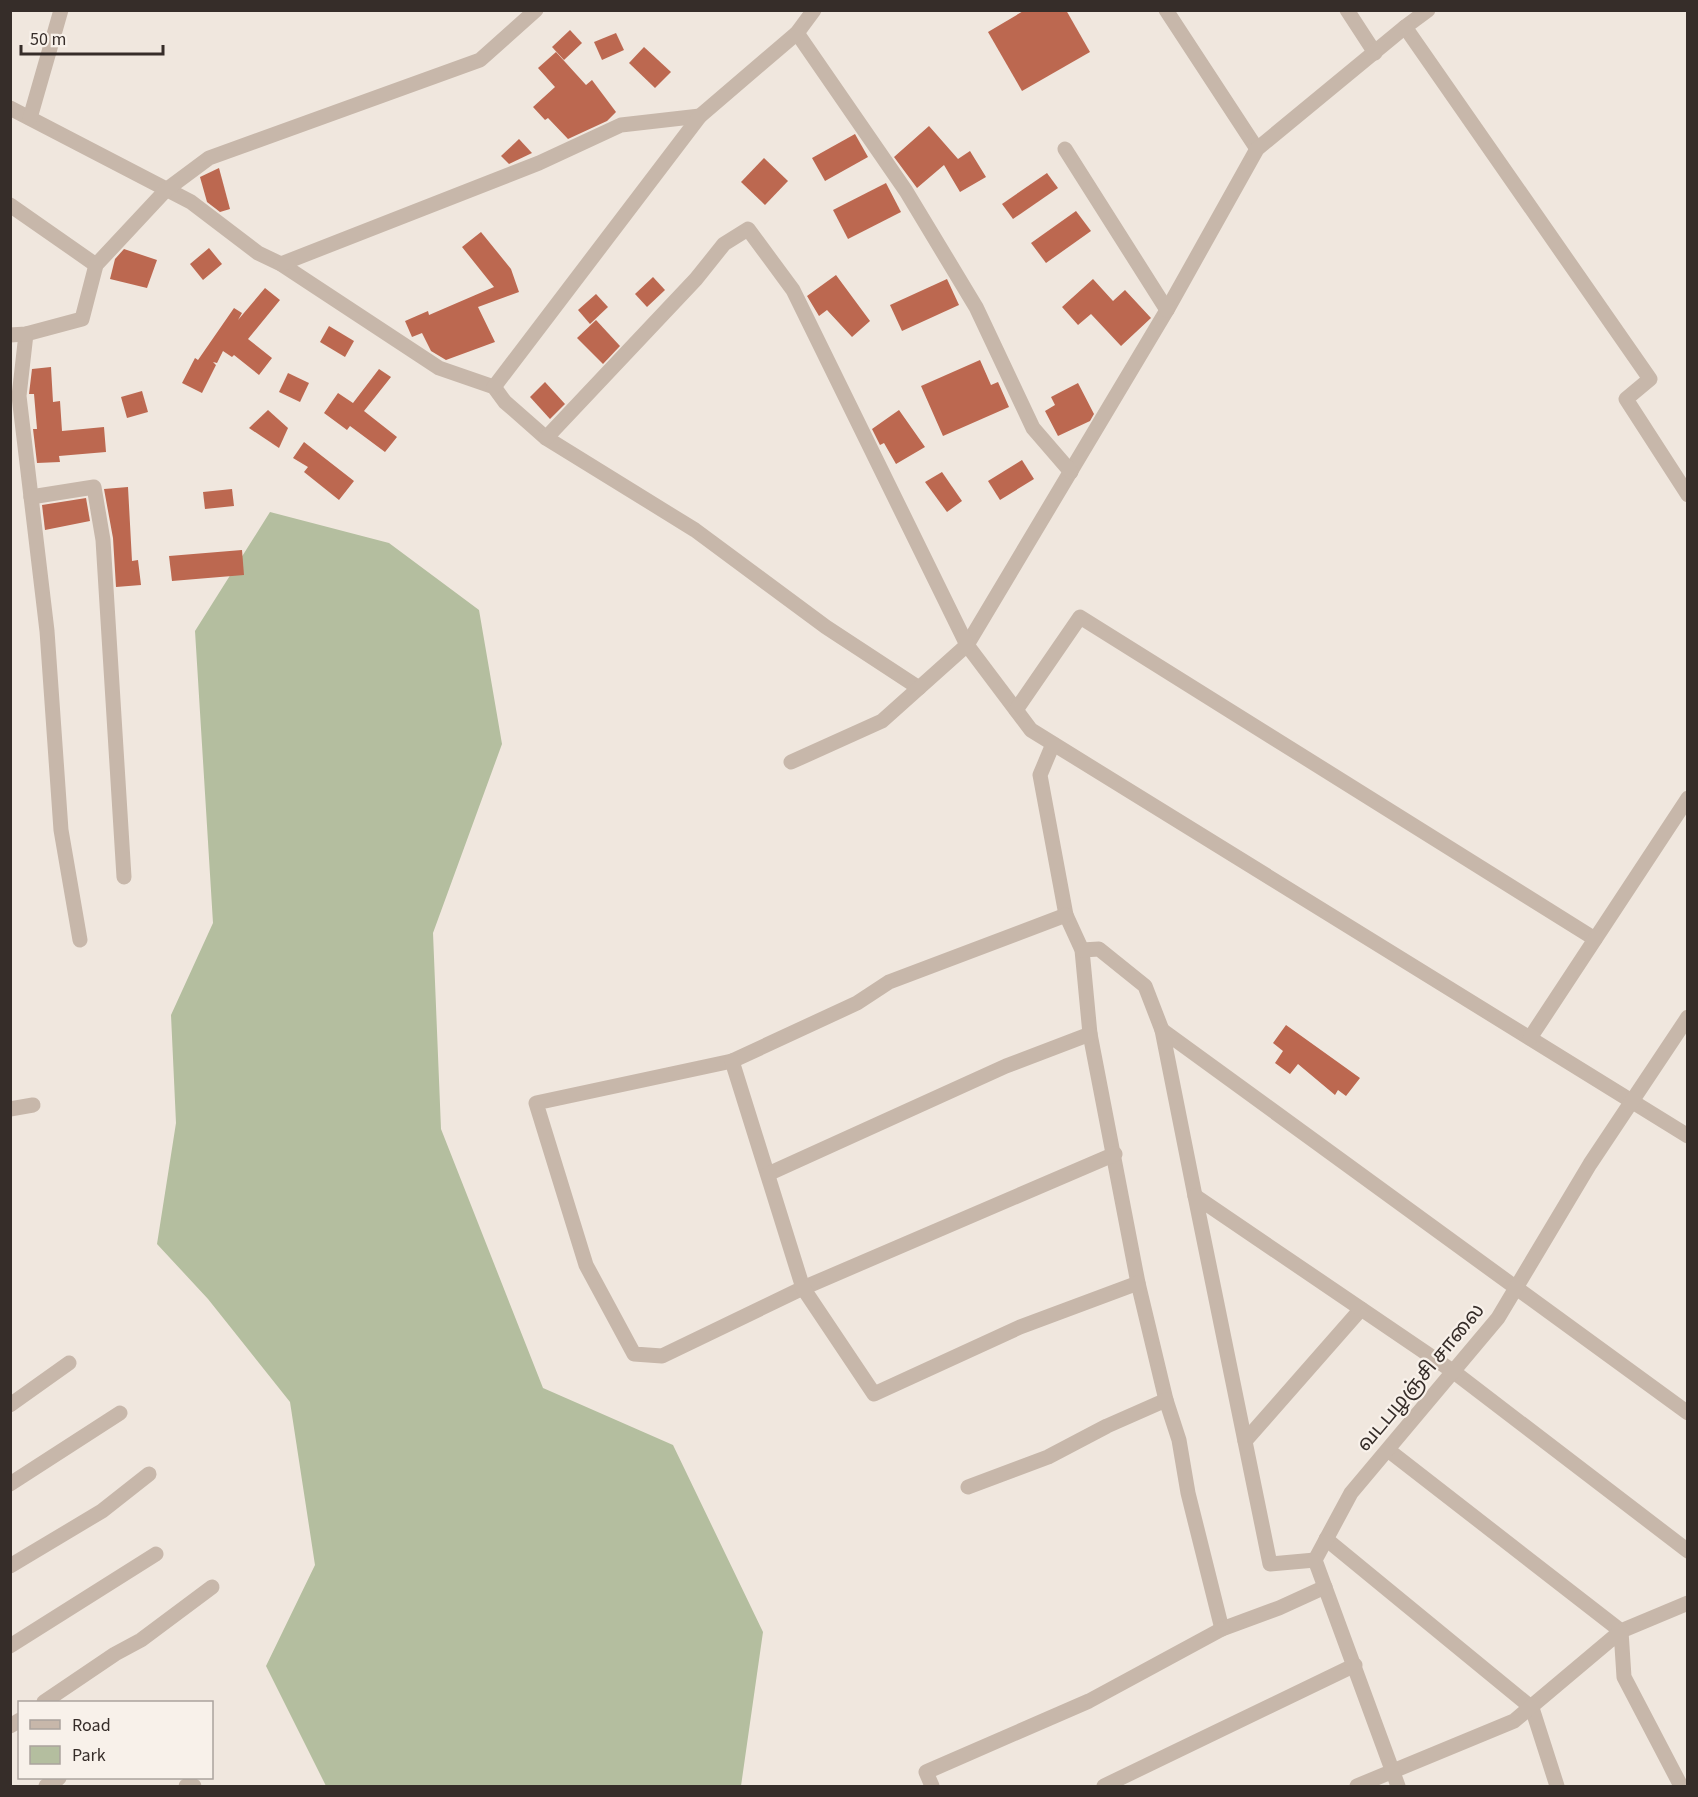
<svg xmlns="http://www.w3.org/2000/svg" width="1698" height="1797" viewBox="0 0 1698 1797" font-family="'Source Sans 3','Noto Sans Tamil',sans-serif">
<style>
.green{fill:#b4be9f}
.building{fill:#bc6850}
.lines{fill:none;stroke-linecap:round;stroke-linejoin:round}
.minor{stroke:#c7b7aa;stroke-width:15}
.labels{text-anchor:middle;stroke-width:4.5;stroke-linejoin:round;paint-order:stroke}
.street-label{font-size:20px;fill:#362d29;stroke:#f8f1ea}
</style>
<rect width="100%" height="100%" fill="#f0e7de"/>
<polygon class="green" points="270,512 389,543 479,610 502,744 433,933 441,1129 543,1388 673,1445 763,1632 741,1786 326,1786 266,1666 315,1565 290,1402 208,1299 157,1244 176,1123 171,1015 213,923 195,631"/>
<g class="building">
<polygon points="1025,10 1066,10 1090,52 1022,91 988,32"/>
<polygon points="570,30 582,43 564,60 552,47"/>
<polygon points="616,33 624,50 602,60 594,42"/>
<polygon points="644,47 671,72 655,88 629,63"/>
<polygon points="556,52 586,85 592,80 616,112 607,121 568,139 548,118 545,120 533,107 555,87 538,68"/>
<polygon points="929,126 958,159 970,151 986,177 960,192 944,165 917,188 894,157"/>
<polygon points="855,134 868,157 825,181 812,158"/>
<polygon points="519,139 532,153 509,164 501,156"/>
<polygon points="764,158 788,181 765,205 741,182"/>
<polygon points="219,168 230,209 220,212 207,202 200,177"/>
<polygon points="1047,173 1058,188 1013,219 1002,204"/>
<polygon points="886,183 901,212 848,239 833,210"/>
<polygon points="1076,211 1091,231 1046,263 1031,243"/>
<polygon points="481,232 511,269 519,292 478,307 495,342 446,360 431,351 422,333 412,337 405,321 428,311 429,315 494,287 462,247"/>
<polygon points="209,248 222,264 203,280 190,264"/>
<polygon points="124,249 157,260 147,288 110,279 115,259"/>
<polygon points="836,275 870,321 852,337 827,310 819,316 807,296"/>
<polygon points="653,277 665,290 647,307 635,294"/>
<polygon points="947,279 959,305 902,331 890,305"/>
<polygon points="1093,279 1113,301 1125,290 1151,318 1121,346 1091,314 1078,325 1062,307"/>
<polygon points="265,288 280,300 248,339 272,358 259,375 234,355 232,357 223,351 217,363 213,362 216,365 202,393 182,383 195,358 198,360 234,308 242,313 238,320"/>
<polygon points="596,294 608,307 590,324 578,310"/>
<polygon points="596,320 620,346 603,364 577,338"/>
<polygon points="329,326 354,341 345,357 320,342"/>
<polygon points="980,360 991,385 998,382 1009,407 943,436 921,386"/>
<polygon points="51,367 53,402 60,401 62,431 104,427 106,452 59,456 60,462 37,463 33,429 37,429 34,394 29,394 32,369"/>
<polygon points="379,369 391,377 364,411 397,437 385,452 350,426 347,430 324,413 338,393 353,403"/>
<polygon points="288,373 309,383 300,402 279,392"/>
<polygon points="545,382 565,404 550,419 530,397"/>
<polygon points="1078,383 1094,414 1090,421 1058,436 1045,411 1055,405 1051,397"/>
<polygon points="142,391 148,412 127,418 121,397"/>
<polygon points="268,410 288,428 279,448 249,428"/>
<polygon points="899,410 925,447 896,464 884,443 880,445 872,429"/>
<polygon points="304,442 354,481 339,500 304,472 308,467 293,458"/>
<polygon points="1022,460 1034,479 1000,500 988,481"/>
<polygon points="942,472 962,501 947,512 925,482"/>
<polygon points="128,487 132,561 138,560 141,585 116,587 113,538 104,489"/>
<polygon points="232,489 234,506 205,509 203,492"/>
<polygon points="86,498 90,521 45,530 42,505"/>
<polygon points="242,550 244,575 172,581 169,556"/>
<polygon points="1286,1025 1360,1078 1346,1096 1338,1090 1335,1095 1298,1064 1290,1074 1275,1063 1283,1051 1273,1043"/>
</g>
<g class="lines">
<g class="minor">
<polyline points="1166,10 1257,149"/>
<polyline points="1347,10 1375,53"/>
<polyline points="1428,10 1405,27 1650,379 1626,399 1688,495"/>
<polyline points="1405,27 1257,149 1167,310 967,645 1031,730 1688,1136"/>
<polyline points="797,33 906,191 976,307 1033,428 1071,472"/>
<polyline points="10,108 191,202 258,253 281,264 439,368 494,387 505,402 546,438 695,530 826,627 919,688"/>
<polyline points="30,118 61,10"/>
<polyline points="1065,149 1167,310"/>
<polyline points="10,205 96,265"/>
<polyline points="281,264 539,163 621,125 700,116"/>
<polyline points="26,334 19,396 47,631 61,830 80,940"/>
<polyline points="10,335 26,334 82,319 96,265 166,190 209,158 480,60 536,10"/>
<polyline points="494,387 700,116 797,33 814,10"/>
<polyline points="546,438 696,279 724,244 748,229 793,290 967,645 882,721 791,762"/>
<polyline points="31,497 94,487 103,540 124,877"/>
<polyline points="1016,710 1080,617 1595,939"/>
<polyline points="1053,744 1040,775 1066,915 1082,950 1090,1034 1138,1283 1166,1400"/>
<polyline points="1066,915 889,982 857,1003 732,1061 536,1103 586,1265 634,1354 662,1356 803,1288 1115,1154"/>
<polyline points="1082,950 1099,949 1145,986 1162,1030"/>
<polyline points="1530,1038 1688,798"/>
<polyline points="732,1061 803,1288 874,1394 1020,1327 1138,1283"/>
<polyline points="10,1109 33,1105"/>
<polyline points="768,1174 1006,1066 1090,1034"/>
<polyline points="1195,1196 1162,1030 1688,1413"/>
<polyline points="10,1405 69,1363"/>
<polyline points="1245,1441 1361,1309"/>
<polyline points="1388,1450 1621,1631 1688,1603"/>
<polyline points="10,1484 120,1413"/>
<polyline points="968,1487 1048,1457 1107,1426 1166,1400 1179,1440 1188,1493 1222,1629 1279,1608 1325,1587"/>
<polyline points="1326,1539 1532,1708 1557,1786"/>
<polyline points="1315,1560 1270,1564 1195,1196 1454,1372 1688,1551"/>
<polyline points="10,1566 102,1511 149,1474"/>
<polyline points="10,1646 156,1554"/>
<polyline points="44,1702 115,1654 141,1640 212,1587"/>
<polyline points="10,1726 20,1720"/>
<polyline points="46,1786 59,1778"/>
<polyline points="186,1786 194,1786"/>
<polyline points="932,1786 926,1772 1089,1701 1222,1629"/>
<polyline points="1104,1786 1355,1665"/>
<polyline points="1357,1786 1514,1721 1621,1631 1624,1677 1681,1786"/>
<polyline points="1398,1786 1315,1560 1351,1493 1498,1318 1590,1164 1688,1017"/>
</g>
</g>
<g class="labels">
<g class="street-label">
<text transform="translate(1420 1377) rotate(-50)" y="7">வடபழஞ்சி சாலை</text>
</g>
</g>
<rect width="1698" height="1797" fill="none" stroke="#362d29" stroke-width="24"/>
<rect x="18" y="1701" width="195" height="78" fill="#f8f1ea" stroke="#aaa39d" stroke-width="1.5"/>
<rect x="30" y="1720" width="30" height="9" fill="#c7b7aa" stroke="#aaa39d" stroke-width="1.5"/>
<text x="72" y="1731" font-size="18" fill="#362d29">Road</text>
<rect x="30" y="1746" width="30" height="18" fill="#b4be9f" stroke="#aaa39d" stroke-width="1.5"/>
<text x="72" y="1761" font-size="18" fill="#362d29">Park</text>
<path d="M21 45v9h142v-9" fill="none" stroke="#362d29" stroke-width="3"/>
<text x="30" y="45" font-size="18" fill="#362d29" stroke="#f8f1ea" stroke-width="4.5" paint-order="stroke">50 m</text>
</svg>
